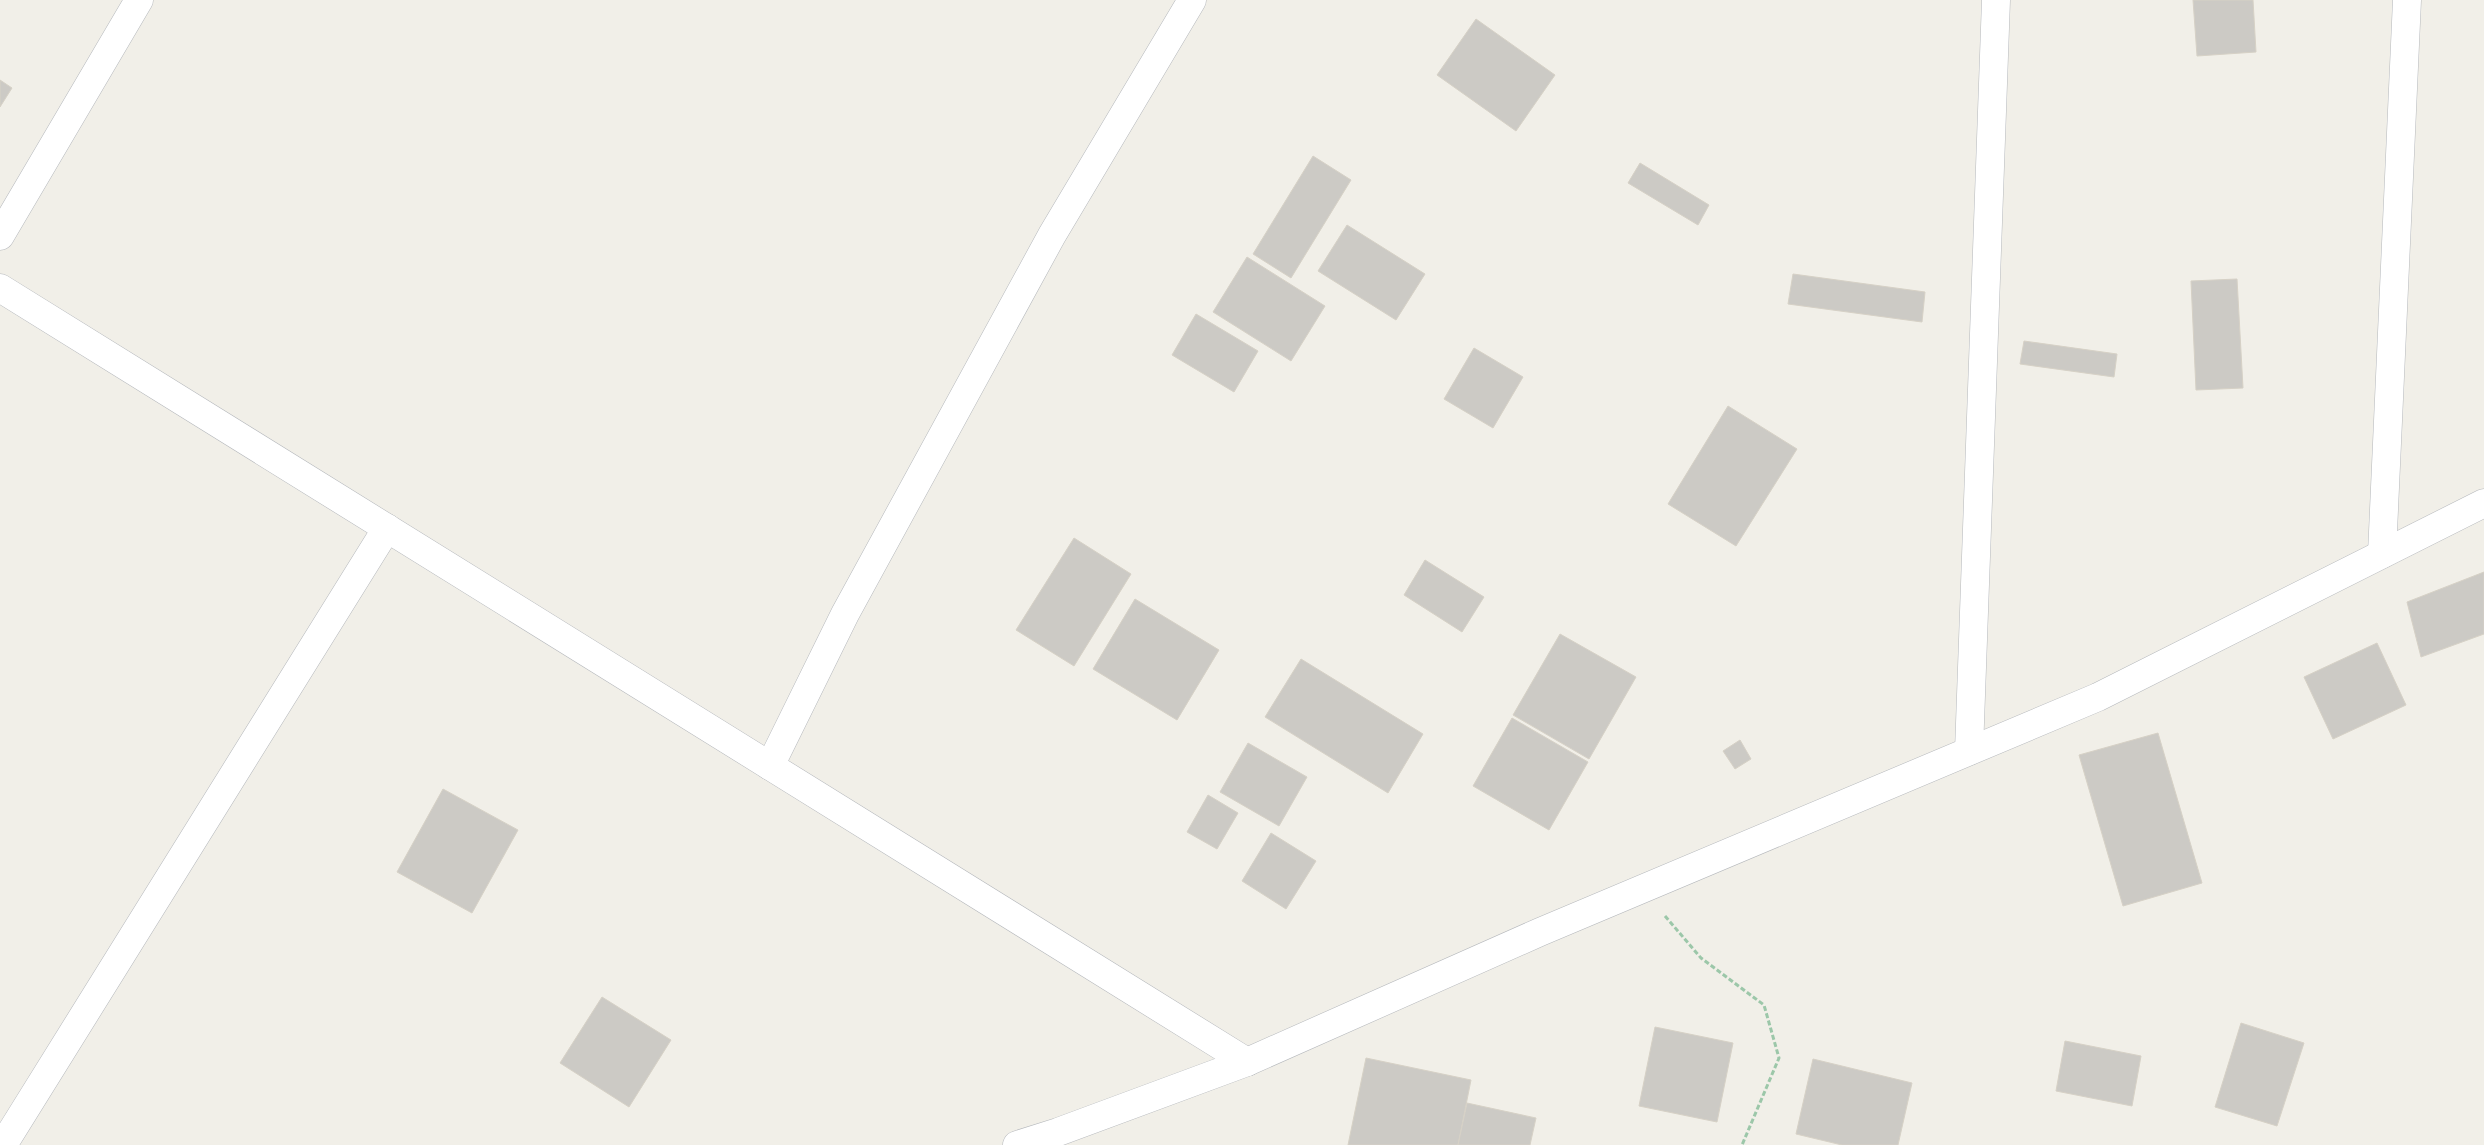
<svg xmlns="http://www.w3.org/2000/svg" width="2484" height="1145" viewBox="0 0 2484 1145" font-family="'DM Sans',sans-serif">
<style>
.building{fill:#cccac5;stroke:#d6d1c6}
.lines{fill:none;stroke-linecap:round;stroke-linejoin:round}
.minor-casing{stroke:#b5b8bc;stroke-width:29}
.path{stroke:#9cc7a9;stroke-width:3;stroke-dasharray:5 2.5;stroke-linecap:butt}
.minor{stroke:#fff;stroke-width:28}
</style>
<rect width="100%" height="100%" fill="#f1efe8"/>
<g class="building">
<polygon points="2193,0 2253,0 2256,52 2197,56"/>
<polygon points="1476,19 1555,75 1516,131 1437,75"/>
<polygon points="0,80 12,88 0,107"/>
<polygon points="1313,156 1351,180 1291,278 1253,254"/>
<polygon points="1640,163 1709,205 1698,225 1628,183"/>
<polygon points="1347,225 1425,274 1396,320 1318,271"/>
<polygon points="1247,257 1325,306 1291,361 1213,312"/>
<polygon points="1793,274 1925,292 1922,322 1788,304"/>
<polygon points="2237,279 2243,388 2196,390 2191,281"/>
<polygon points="1196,314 1258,351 1234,392 1172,355"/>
<polygon points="2024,341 2117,354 2114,377 2020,364"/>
<polygon points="1474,348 1523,377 1493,428 1444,399"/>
<polygon points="1728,406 1797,449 1736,546 1668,504"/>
<polygon points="1074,538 1131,574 1074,666 1016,630"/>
<polygon points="1425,560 1484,597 1462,632 1404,595"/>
<polygon points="2484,572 2484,634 2421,657 2407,602"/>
<polygon points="1135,599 1219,650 1177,720 1093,669"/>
<polygon points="1560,634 1636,677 1589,759 1513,715"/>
<polygon points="2377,643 2406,705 2333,739 2304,677"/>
<polygon points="1301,659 1423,734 1388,793 1265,717"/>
<polygon points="1512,718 1588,762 1549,830 1473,786"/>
<polygon points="2158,733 2202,883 2123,906 2079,755"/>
<polygon points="1740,740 1751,759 1735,769 1723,751"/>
<polygon points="1248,743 1307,777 1279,826 1220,792"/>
<polygon points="443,789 518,830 472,913 397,872"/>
<polygon points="1208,795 1238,813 1217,849 1187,832"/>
<polygon points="1271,833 1316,861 1286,909 1242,881"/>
<polygon points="602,997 671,1040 629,1107 560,1063"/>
<polygon points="2241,1023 2304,1043 2277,1126 2215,1107"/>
<polygon points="1655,1027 1733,1043 1717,1122 1639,1106"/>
<polygon points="2065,1041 2141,1056 2132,1106 2056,1091"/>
<polygon points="1366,1058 1471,1080 1458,1145 1348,1145"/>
<polygon points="1813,1059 1912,1083 1898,1145 1842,1145 1796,1134"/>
<polygon points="1467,1103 1536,1118 1530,1145 1458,1145"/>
</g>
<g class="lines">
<g class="minor-casing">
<g id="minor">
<polyline points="0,236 139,0"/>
<polyline points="0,288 1247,1062"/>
<polyline points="2382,554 2407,0"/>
<polyline points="1969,751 1996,0"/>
<polyline points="770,766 845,614 1052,235 1192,0"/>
<polyline points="3,1145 387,528"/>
<polyline points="1017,1145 1058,1132 1247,1062 1540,932 2098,697 2484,503"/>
</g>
</g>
<polyline class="path" points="1665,916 1701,958 1764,1005 1779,1058 1742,1145"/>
<use href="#minor" class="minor"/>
</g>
</svg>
